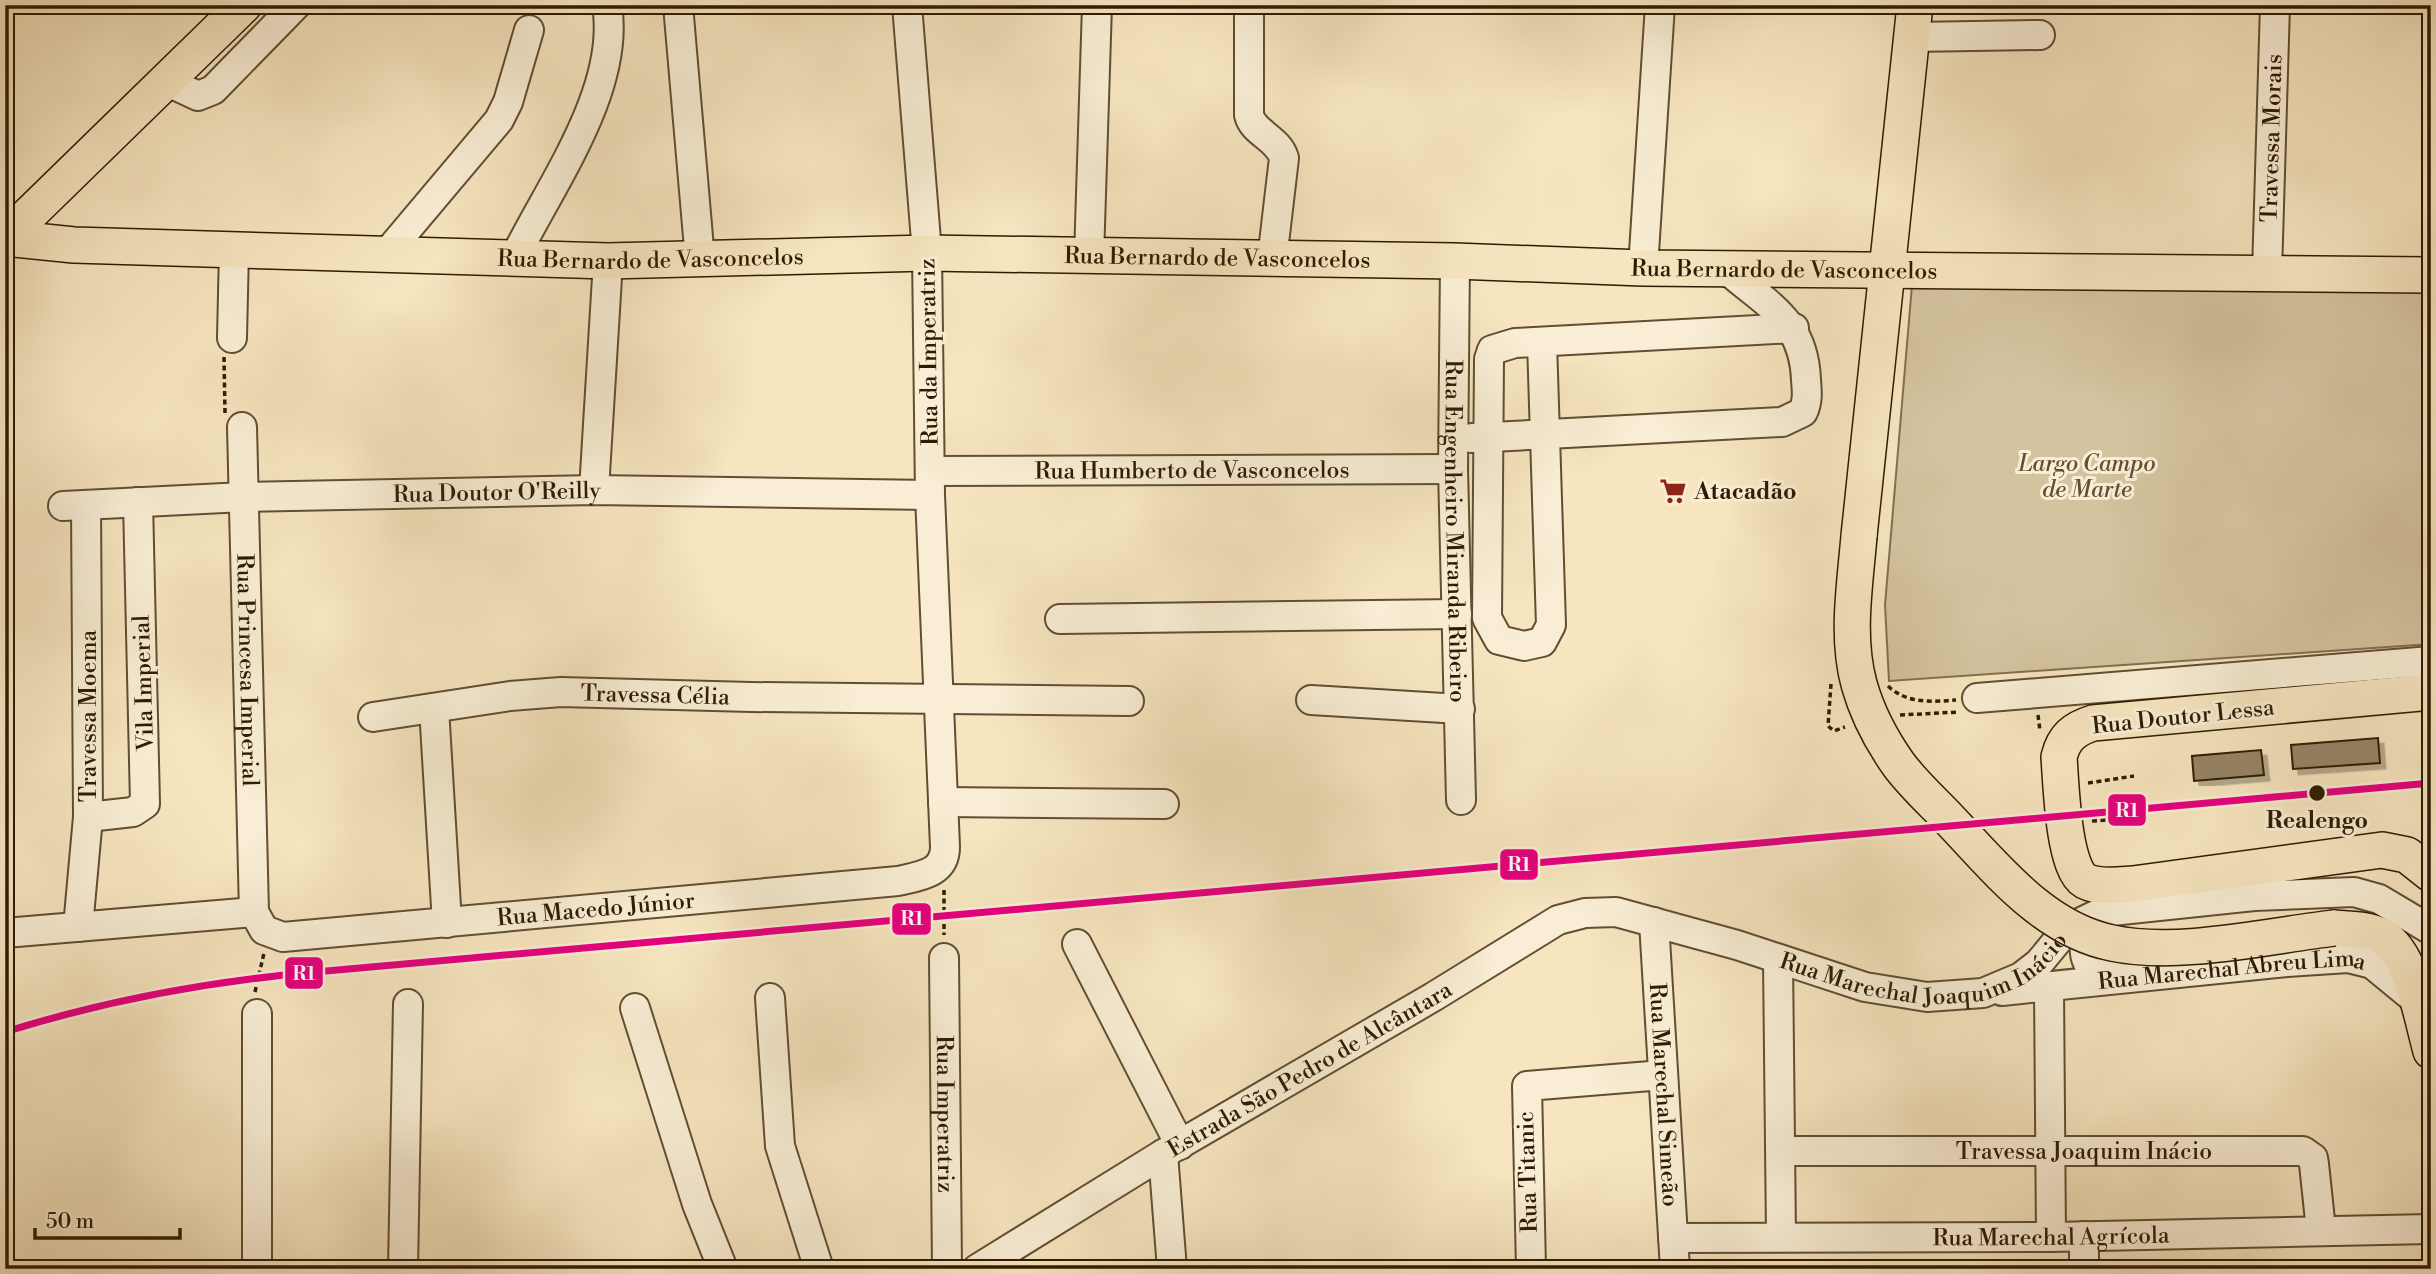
<svg xmlns="http://www.w3.org/2000/svg" width="2436" height="1274" viewBox="0 0 2436 1274" font-family="'Libre Bodoni',serif">
<style>
.green{fill:#d4c39f;stroke:#826f51;stroke-width:2}
.building{fill:#968465;stroke:#2f1b03;stroke-width:2;filter:url(#shadow)}
.lines{fill:none;stroke-linecap:round;stroke-linejoin:round}
.minor-casing{stroke:#614e32;stroke-width:32}
.major-casing{stroke:#2f1b03;stroke-width:38}
.path{stroke:#2f1b03;stroke-width:3.5;stroke-dasharray:5 3.5;stroke-linecap:butt}
.minor{stroke:#f9eed5;stroke-width:28}
.major{stroke:#f6e5bf;stroke-width:35}
.major-bridge-casing{stroke:#2f1b03;stroke-width:38;stroke-linecap:butt}
.major-bridge{stroke:#f6e5bf;stroke-width:35}
.rail-1-casing{stroke:#f9eed5;stroke-width:12}
.rail-1{stroke:#e5007d;stroke-width:7}
.stop-dot{fill:#2f1b03;stroke:#f9eed5;stroke-width:2.5}
.labels{text-anchor:middle;stroke-width:6;stroke-linejoin:round;paint-order:stroke}
.street-label{font-size:23px;fill:#2f1b03;stroke:#f9eed5}
.park-label{font-size:23px;font-style:italic;fill:#614d32;stroke:#f9eed5}
.poi-label{font-size:23px;font-weight:bold;fill:#2f1b03;stroke:#f9eed5;text-anchor:start}
.stop-label{font-size:23px;font-weight:bold;fill:#2f1b03;stroke:#f9eed5}
.line-badge{stroke:#f9eed5;stroke-width:2.5}
.badge-label{font-size:19px;text-anchor:middle;font-weight:bold;fill:#fff}
</style>
<defs>
<filter id="shadow"><feDropShadow dx="5.5" dy="5.5" stdDeviation="0" flood-color="#0004"/></filter>
</defs>
<rect width="100%" height="100%" fill="#f6e5bf"/>
<filter id="stains"><feTurbulence type="fractalNoise" baseFrequency=".00286" numOctaves="4"/><feColorMatrix values="0 0 0 0 .2 0 0 0 0 .09 0 0 0 0 .02 0 0 0 .5 -.17"/></filter>
<radialGradient id="worn" r=".72"><stop offset=".6" stop-color="#630" stop-opacity="0"/><stop offset="1" stop-color="#630" stop-opacity=".3"/></radialGradient>
<polygon class="green" points="1912,285 2431,290 2431,644 1889,681 1885,605"/>
<g class="building">
<polygon points="2378,738 2380,763 2293,769 2291,745"/>
<polygon points="2261,750 2264,775 2194,781 2192,756"/>
</g>
<g class="lines">
<g class="minor-casing">
<g id="minor">
<polyline points="678,5 700,260"/>
<path d="M1249,5V115C1253,133 1278,138 1284,158L1272,260"/>
<polyline points="1912,37 2040,35"/>
<polyline points="166,81 198,96 213,90 296,5"/>
<polyline points="387,253 499,120 508,102 529,30"/>
<polyline points="1089,257 1097,5"/>
<path d="M514,259C550,185 621,90 607,5"/>
<path id="s1" d="M1455,261L1453,469L1461,800"/>
<polyline points="1643,268 1660,5"/>
<path id="s2" d="M2267,273L2275,5"/>
<polyline points="232,338 234,250"/>
<polyline points="1542,342 1551,625 1542,642 1524,646 1499,640 1487,618 1489,359 1492,350 1515,343 1794,328"/>
<path id="s3" d="M242,427L254,912L264,930L283,937L898,881C919,876 945,874 945,847L930,495L927,253L907,5"/>
<path d="M1472,438L1782,422L1803,412C1808,401 1807,392 1806,380C1804,320 1767,305 1726,269"/>
<path id="s4" d="M930,471L1453,469"/>
<polyline points="594,490 608,261"/>
<path id="s5" d="M63,506L244,497L594,490L930,495"/>
<polyline points="1060,619 1457,614"/>
<polyline points="1977,698 2431,661"/>
<polyline points="1311,700 1460,709"/>
<polyline points="434,708 447,923"/>
<path id="s6" d="M373,717L510,696L561,692L751,697L1129,701"/>
<polyline points="943,802 1164,804"/>
<polyline points="88,817 133,812 145,804 138,502"/>
<path d="M2095,919C2084,931 2079,959 2094,970C2102,976 2112,976 2121,977"/>
<path id="s7" d="M1654,922L1675,1269"/>
<polyline points="78,927 88,817 86,505"/>
<polyline points="5,933 254,912"/>
<polyline points="1077,944 1180,1145"/>
<path id="s8" d="M944,958L947,1269"/>
<polyline points="1778,960 1781,1236"/>
<polyline points="2049,989 2051,1237"/>
<path id="s9" d="M2002,991L2287,962L2348,958L2372,964L2417,1001"/>
<polyline points="770,998 780,1146 819,1269"/>
<polyline points="635,1008 697,1204 723,1269"/>
<path id="s10" d="M1781,1151H2303L2313,1158L2314,1164L2321,1230"/>
<polyline points="1163,1154 1172,1269"/>
<path id="s11" d="M1673,1238L2051,1237L2431,1229"/>
<polyline points="257,1269 257,1014"/>
<polyline points="403,1269 408,1004"/>
<path id="s12" d="M977,1269L1163,1154L1433,997L1558,920L1585,913L1616,912L1737,945L1865,987L1927,997L1983,993L2021,977L2039,963L2067,929L2102,912L2254,896L2354,892L2379,899L2431,930"/>
<polyline points="1531,1269 1527,1086 1663,1075"/>
<polyline points="2084,1269 2084,1236"/>
</g>
</g>
<g class="major-casing">
<g id="major">
<path id="s13" d="M5,238L74,245L608,261L927,253L1455,261L1643,268L2431,275"/>
<polyline points="5,238 244,5"/>
<polyline points="1859,536 1915,5"/>
<path d="M2431,692L2093,723C2074,729 2064,737 2059,757C2061,782 2063,868 2085,881C2099,888 2118,885 2133,884L2382,850L2407,855L2431,874"/>
<path d="M2334,928C2349,929 2369,929 2383,937C2412,953 2422,1020 2431,1051"/>
</g>
</g>
<g class="path">
<polyline points="224,357 225,413"/>
<polyline points="1831,684 1828,726 1834,731 1845,727"/>
<path d="M1888,686C1907,704 1932,702 1956,700"/>
<polyline points="1900,715 1959,712"/>
<polyline points="2038,715 2040,731"/>
<polyline points="2088,783 2134,776"/>
<polyline points="2092,821 2135,818"/>
<polyline points="944,890 944,935"/>
<polyline points="255,992 264,953"/>
</g>
<use href="#minor" class="minor"/>
<use href="#major" class="major"/>
<g class="major-bridge-casing">
<path id="major-bridge" d="M1859,536C1855,585 1846,636 1859,684C1867,713 1882,741 1899,765C1914,785 1933,802 1950,820C1996,868 2043,929 2112,943C2177,957 2267,936 2334,928"/>
</g>
<use href="#major-bridge" class="major-bridge"/>
<g class="rail-1-casing">
<path id="rail-1" d="M5,1032C104,1001 201,983 304,973L2431,783"/>
</g>
<use href="#rail-1" class="rail-1"/>
</g>
<defs>
<g id="supermarket-bare" transform="scale(2.1)"><path d="M-6-5.5h2.5l.6 2H6L4.5 2H-2.5L-4.4-4H-6ZM-1.5 3.2a1.3 1.3 0 1 0 .1 0ZM3 3.2a1.3 1.3 0 1 0 .1 0Z" fill="#8f2418" stroke="#f9eed5" stroke-width="2.5" paint-order="stroke"/></g>
</defs>
<g fill-rule="evenodd">
<use href="#supermarket-bare" x="1673" y="491"/>
</g>
<circle class="stop-dot" cx="2317" cy="793" r="9"/>
<g class="labels">
<g class="street-label">
<text dy="8" stroke="none"><textPath href="#s2" startOffset="135">Travessa Morais</textPath></text>
<text dy="8" stroke="none"><textPath href="#s13" startOffset="646">Rua Bernardo de Vasconcelos</textPath></text>
<text dy="8" stroke="none"><textPath href="#s13" startOffset="1213">Rua Bernardo de Vasconcelos</textPath></text>
<text dy="8" stroke="none"><textPath href="#s13" startOffset="1780">Rua Bernardo de Vasconcelos</textPath></text>
<text transform="translate(928 352) rotate(-91)" y="8">Rua da Imperatriz</text>
<text dy="8" stroke="none"><textPath href="#s4" startOffset="262">Rua Humberto de Vasconcelos</textPath></text>
<text dy="8" stroke="none"><textPath href="#s5" startOffset="434">Rua Doutor O'Reilly</textPath></text>
<text dy="8" stroke="none"><textPath href="#s1" startOffset="270">Rua Engenheiro Miranda Ribeiro</textPath></text>
<text dy="8" stroke="none"><textPath href="#s3" startOffset="243">Rua Princesa Imperial</textPath></text>
<text transform="translate(143 683) rotate(-92)" y="8">Vila Imperial</text>
<text dy="8" stroke="none"><textPath href="#s6" startOffset="284">Travessa Célia</textPath></text>
<text transform="translate(88 716) rotate(-90)" y="8">Travessa Moema</text>
<text transform="translate(2183 716) rotate(-6)" y="8">Rua Doutor Lessa</text>
<text dy="8" stroke="none"><textPath href="#s3" startOffset="840">Rua Macedo Júnior</textPath></text>
<text dy="8" stroke="none"><textPath href="#s12" startOffset="1062">Rua Marechal Joaquim Inácio</textPath></text>
<text dy="8" stroke="none"><textPath href="#s9" startOffset="231">Rua Marechal Abreu Lima</textPath></text>
<text dy="8" stroke="none"><textPath href="#s12" startOffset="388">Estrada São Pedro de Alcântara</textPath></text>
<text dy="8" stroke="none"><textPath href="#s7" startOffset="173">Rua Marechal Simeão</textPath></text>
<text dy="8" stroke="none"><textPath href="#s8" startOffset="156">Rua Imperatriz</textPath></text>
<text dy="8" stroke="none"><textPath href="#s10" startOffset="303">Travessa Joaquim Inácio</textPath></text>
<text transform="translate(1527 1172) rotate(-92)" y="8">Rua Titanic</text>
<text dy="8" stroke="none"><textPath href="#s11" startOffset="378">Rua Marechal Agrícola</textPath></text>
</g>
<g class="park-label">
<text x="2087" y="471">Largo Campo<tspan x="2087" dy="26">de Marte</tspan></text>
</g>
<g class="poi-label">
<text x="1694" y="499">Atacadão</text>
</g>
<g class="stop-label">
<text x="2317" y="828">Realengo</text>
</g>
</g>
<g class="line-badge">
<rect x="2107" y="793" width="40" height="34" rx="7" fill="#e5007d"/>
<rect x="1499" y="848" width="40" height="33" rx="7" fill="#e5007d"/>
<rect x="891" y="902" width="41" height="34" rx="7" fill="#e5007d"/>
<rect x="284" y="956" width="40" height="34" rx="7" fill="#e5007d"/>
</g>
<g class="badge-label">
<text x="2127" y="817">R1</text>
<text x="1519" y="871">R1</text>
<text x="912" y="925">R1</text>
<text x="304" y="980">R1</text>
</g>
<rect width="2436" height="1274" fill="none" stroke="#f6e5bf" stroke-width="28"/>
<rect x="7" y="7" width="2422" height="1260" fill="none" stroke="#2f1b03" stroke-width="3.5"/>
<rect x="14" y="14" width="2408" height="1246" fill="none" stroke="#2f1b03" stroke-width="2"/>
<path d="M35 1228v10h145v-10" fill="none" stroke="#2f1b03" stroke-width="3.5"/>
<text x="46" y="1228" font-size="21" fill="#2f1b03" stroke="#f9eed5" stroke-width="5" paint-order="stroke">50 m</text>
<rect width="100%" height="100%" filter="url(#stains)"/>
<rect width="100%" height="100%" fill="url(#worn)"/>
</svg>
